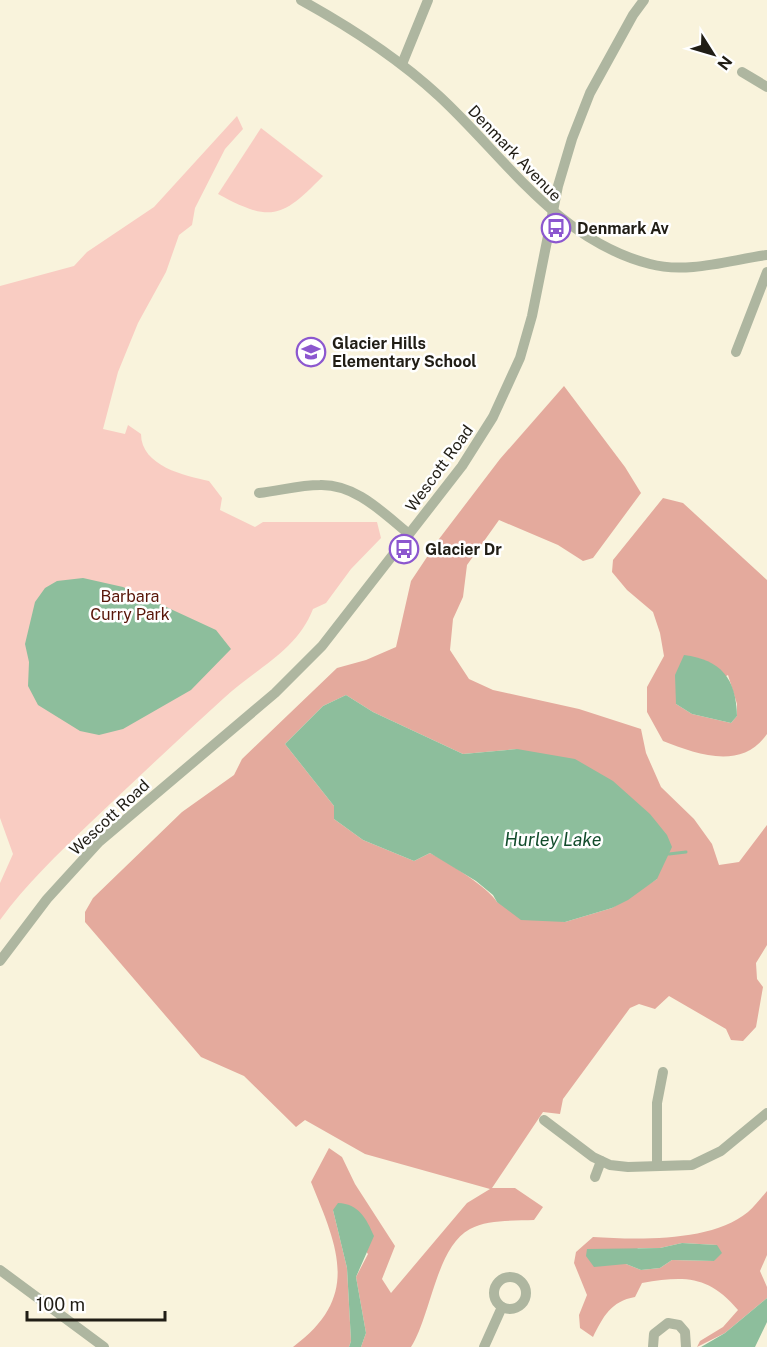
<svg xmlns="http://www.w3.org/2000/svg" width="767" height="1347" viewBox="0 0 767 1347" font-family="'Public Sans',sans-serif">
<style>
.green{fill:#f9ccc2}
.forest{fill:#e4aa9d;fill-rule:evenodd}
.water{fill:#8dbe9c}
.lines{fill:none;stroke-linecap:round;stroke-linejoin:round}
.stream{stroke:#8dbe9c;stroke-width:3}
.minor{stroke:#aeb6a0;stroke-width:10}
.labels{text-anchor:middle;stroke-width:5;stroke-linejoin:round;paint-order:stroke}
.street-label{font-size:16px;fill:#201d15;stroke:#fff}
.poi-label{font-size:16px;font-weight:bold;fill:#201d15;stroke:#fff;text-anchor:start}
.park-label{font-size:16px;fill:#581508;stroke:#fff}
.water-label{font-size:18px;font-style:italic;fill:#124c2c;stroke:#fff}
</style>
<rect width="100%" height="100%" fill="#f9f3dc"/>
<g class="green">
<path d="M237,116L243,129L225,149L195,208L192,225L179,235L166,272L138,323L118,372L103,429L125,434L128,425L141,434C141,466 185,476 209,481L222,498L220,510L255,527L263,522H377L381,538L351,569L326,603L313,609C297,651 255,669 224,698C179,739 134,781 90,823C58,854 26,884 0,920V883L13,854L0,818V286L74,266L87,252L154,207Z"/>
<path d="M261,128L323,176C282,218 271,223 218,194Z"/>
</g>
<g class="forest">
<path d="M564,386L625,467L641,493L593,558L583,561L558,545L499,520L467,565L463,597L453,619L450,650L469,679L493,690L579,709L641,729L646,753L661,787L694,819L712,844L719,865L739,862L767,825V945L756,963L757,979L763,987L756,1027L743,1041L731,1040L726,1029L669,996L655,1009L639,1004L630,1008L563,1099L560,1114L543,1112L492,1188H515L543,1207L534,1220C514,1221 488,1219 470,1229C436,1247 431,1316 411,1347H361L366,1333L356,1277L368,1254L333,1210L347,1268L351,1341L349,1347H293C361,1297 338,1248 311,1182L329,1148L342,1157L355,1184L395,1246L382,1279L391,1293L467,1203L490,1189L365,1154L305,1120L296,1127L244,1076L201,1057L85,922V912L93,898L182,812L234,775L242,759L337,668L366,660L396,647L411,581L439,539L500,459ZM346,695L373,712L463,754L517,749L657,879L612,908L565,922L497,902C489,888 446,861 430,853L414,861L363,840L334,819V806L285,744L323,706Z"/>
<path d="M663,498L683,503L767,580V734C741,771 697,754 663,741L647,712V687L664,656L660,633L653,612L627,590L612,572L613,560ZM728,675L737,704V716L731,723L692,714L676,704Z"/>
<path d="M767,1191V1255L760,1271L767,1287V1298L725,1333L697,1347L700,1341L723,1327L738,1310C708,1275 685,1276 642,1283L635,1297C611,1301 603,1317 593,1337L580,1328L579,1315L587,1295L574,1263L576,1252L593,1237C638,1240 712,1242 748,1212C755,1206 761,1198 767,1191ZM682,1243L717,1245L714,1261L672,1260L660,1268L641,1270L626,1264L638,1248H660Z"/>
</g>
<g class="water">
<polygon points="83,578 123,587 216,630 231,649 191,690 123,729 99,735 80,731 38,705 28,686 29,662 25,644 35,602 45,588 57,581"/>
<path d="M684,655C721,660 736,678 737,716L731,723L692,714L676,704L675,675Z"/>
<polygon points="346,695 373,712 463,754 517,749 575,759 613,781 650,814 667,835 672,847 657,879 628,900 612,908 565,922 521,920 497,902 493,895 476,881 430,853 414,861 363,840 334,819 334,806 285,744 323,706"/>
<path d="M338,1203C359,1204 366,1218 374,1236L356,1277L366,1333L361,1347H349L351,1341L347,1268L333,1210Z"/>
<polygon points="682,1243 717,1245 722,1253 714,1261 672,1260 660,1268 641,1270 626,1264 594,1267 586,1256 587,1249 660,1248"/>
<polygon points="767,1298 767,1322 755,1347 701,1347 725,1333"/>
</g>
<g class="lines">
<polyline class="stream" points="669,854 686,852"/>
<g class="minor">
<path d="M301,0C350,27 398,58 439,96C506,158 557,240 650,264C687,274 730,260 767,255"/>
<polyline points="402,64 428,0"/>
<polyline points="742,72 767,87"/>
<polyline points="736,352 767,272"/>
<path d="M259,493C279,491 299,485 320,485C356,484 383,513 409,534"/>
<polyline points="0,961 47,899 99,842 275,693 322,646 462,466 493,417 520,358 532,316 558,186 572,139 590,93 633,15 644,0"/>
<polyline points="544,1120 593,1157 610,1165 628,1167 692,1165 721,1151 767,1113"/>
<polyline points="657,1166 657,1103 663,1072"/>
<polyline points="595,1177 601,1161"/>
<polyline points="0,1270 104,1347"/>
<circle cx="510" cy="1293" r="16"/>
<polyline points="484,1347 502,1307"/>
<polyline points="653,1347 654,1334 668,1323 679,1325 685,1332 686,1347"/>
</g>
</g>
<defs>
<g id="bus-ring" transform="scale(1.5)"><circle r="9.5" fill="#fff" stroke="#8c57cf" stroke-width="1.5"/><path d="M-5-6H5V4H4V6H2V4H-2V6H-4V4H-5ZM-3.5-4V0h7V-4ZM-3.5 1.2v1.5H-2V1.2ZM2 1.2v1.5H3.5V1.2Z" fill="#8c57cf"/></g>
<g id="school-ring" transform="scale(1.5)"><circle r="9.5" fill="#fff" stroke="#8c57cf" stroke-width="1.5"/><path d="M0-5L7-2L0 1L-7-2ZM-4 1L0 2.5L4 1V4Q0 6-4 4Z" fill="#8c57cf"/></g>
</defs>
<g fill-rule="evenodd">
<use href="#bus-ring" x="556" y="228"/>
<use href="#school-ring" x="311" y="352"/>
<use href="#bus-ring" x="404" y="549"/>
</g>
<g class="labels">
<g class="street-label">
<text transform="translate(515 153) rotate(46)" y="6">Denmark Avenue</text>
<text transform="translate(439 468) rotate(-54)" y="6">Wescott Road</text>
<text transform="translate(109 817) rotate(-43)" y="6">Wescott Road</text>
</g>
<g class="poi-label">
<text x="577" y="234">Denmark Av</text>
<text x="332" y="349">Glacier Hills<tspan x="332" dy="18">Elementary School</tspan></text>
<text x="425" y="555">Glacier Dr</text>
</g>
<g class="park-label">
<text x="130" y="602">Barbara<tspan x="130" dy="18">Curry Park</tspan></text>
</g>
<g class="water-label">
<text x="553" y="846">Hurley Lake</text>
</g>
</g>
<g transform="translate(713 54) rotate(127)" stroke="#ffffff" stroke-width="4.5" paint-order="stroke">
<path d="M0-4.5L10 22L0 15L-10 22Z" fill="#201d15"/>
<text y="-9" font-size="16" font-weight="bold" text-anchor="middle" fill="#201d15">N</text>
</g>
<path d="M27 1311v9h138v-9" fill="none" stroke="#201d15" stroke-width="3"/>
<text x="36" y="1311" font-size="18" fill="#201d15" stroke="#ffffff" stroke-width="4.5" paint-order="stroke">100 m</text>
</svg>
